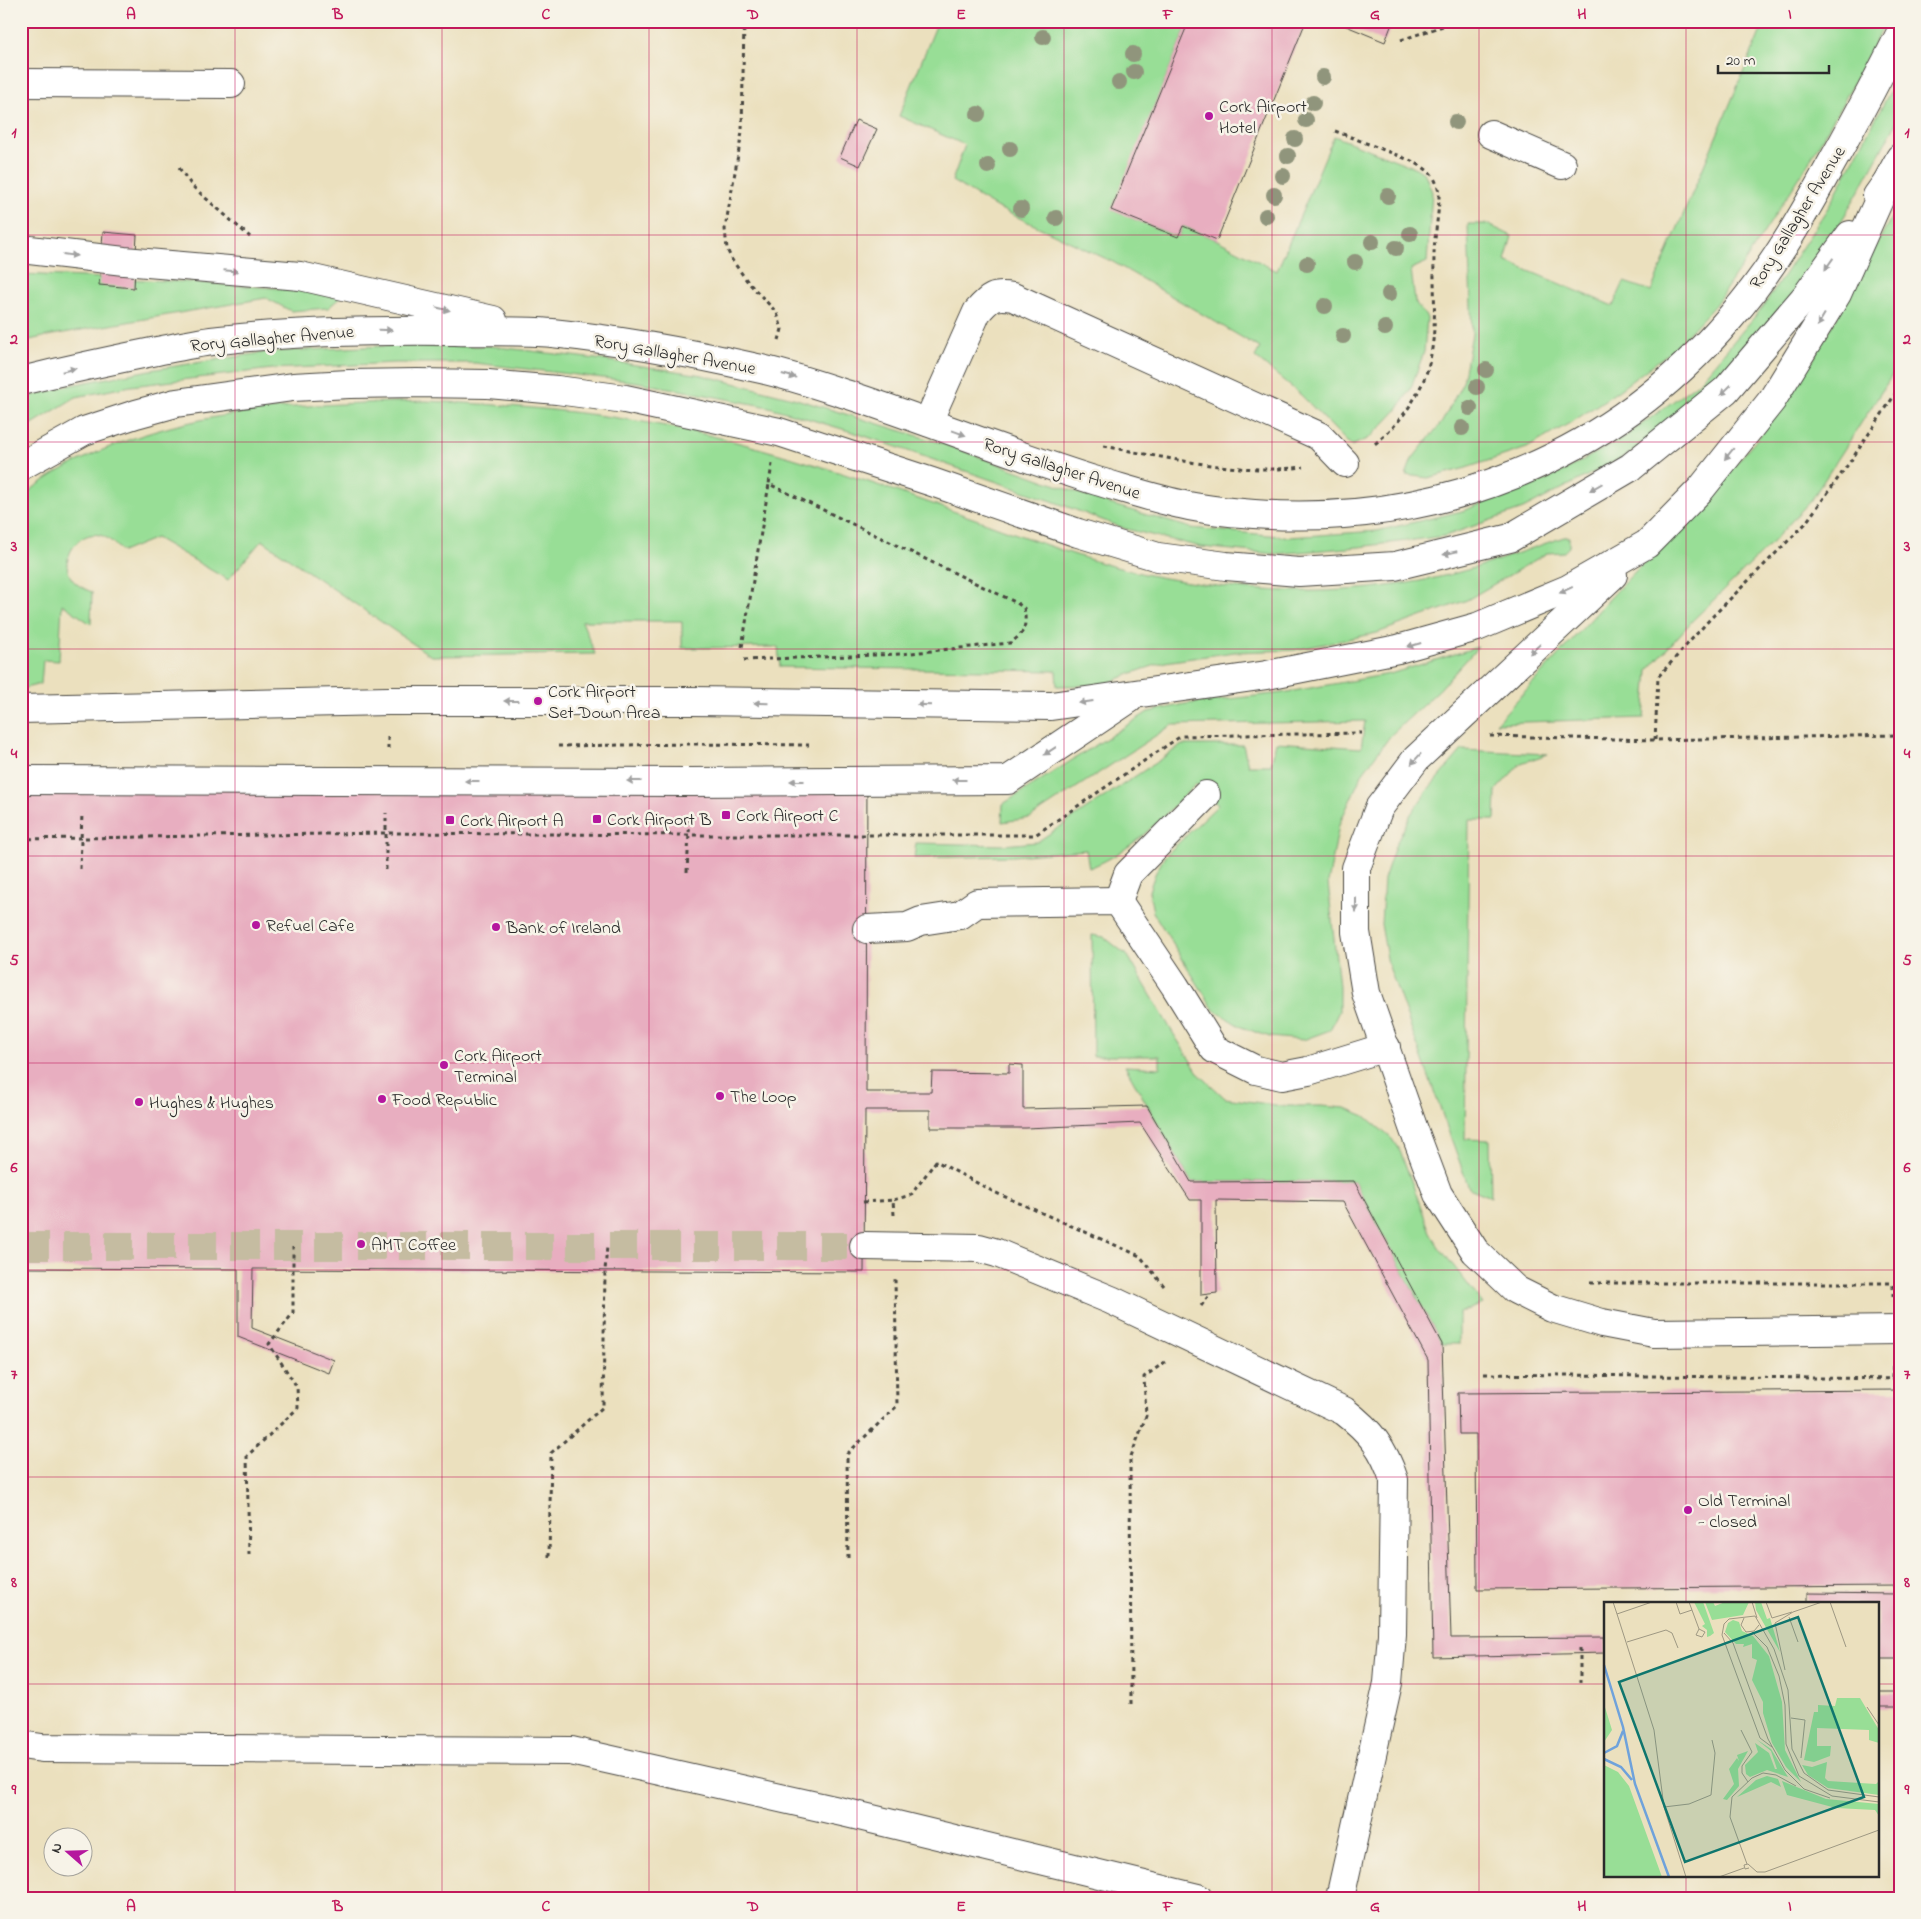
<svg xmlns="http://www.w3.org/2000/svg" width="1921" height="1919" viewBox="0 0 1921 1919" font-family="'Indie Flower',sans-serif">
<style>
.green{fill:#98de96;stroke:#628460}
.building{fill:#e8aec0}
.lines{fill:none;stroke-linecap:round;stroke-linejoin:round}
.minor-tunnel{stroke:#c5bca1;stroke-width:28;stroke-dasharray:28 14;stroke-linecap:butt}
.minor-casing{stroke:#484641;stroke-width:30}
.path{stroke:#484641;stroke-width:3;stroke-dasharray:4 4;stroke-linecap:butt}
.minor{stroke:#fff;stroke-width:28}
.tree{fill:#90957c}
.oneway{fill:#a0a0a0}
.grid{fill:none;stroke:#c2185b;stroke-width:1;stroke-opacity:0.55}
.poi-dot{fill:#b5179e;stroke:#f7f3e8;stroke-width:2}
.labels{text-anchor:middle;stroke-width:5;stroke-linejoin:round;paint-order:stroke}
.poi-label{font-size:18px;fill:#2b2b2b;stroke:#f7f3e8;text-anchor:start}
.street-label{font-size:18px;fill:#2b2b2b;stroke:#f7f3e8}
.inset-river{fill:none;stroke:#6fa2db;stroke-width:2.5}
.inset-road{fill:none;stroke:#9e9883;stroke-width:1}
.view{fill:#0f766e;fill-opacity:0.15;stroke:#0f766e;stroke-width:2.5}
.inset-edge{fill:none;stroke:#2b2b2b;stroke-width:2.5}
.neatline{fill:none;stroke:#c2185b;stroke-width:2}
.grid-label{font-size:16px;text-anchor:middle;font-weight:bold;fill:#c2185b}
</style>
<rect width="100%" height="100%" fill="#f7f3e8"/>
<filter id="ink" filterUnits="userSpaceOnUse"><feTurbulence type="fractalNoise" baseFrequency=".02" numOctaves="2"/><feDisplacementMap in="SourceGraphic" scale="10" xChannelSelector="R" yChannelSelector="G"/><feConvolveMatrix kernelMatrix="1 2 1 2 8 2 1 2 1" color-interpolation-filters="sRGB"/></filter>
<filter id="wash" filterUnits="userSpaceOnUse"><feTurbulence type="fractalNoise" baseFrequency=".0096" numOctaves="4" result="noise"/><feDisplacementMap in="SourceGraphic" scale="20" xChannelSelector="R" yChannelSelector="G"/><feGaussianBlur stdDeviation="1.12" result="paint"/><feColorMatrix in="noise" values="0 0 0 0 0 0 0 0 0 0 0 0 0 0 0 0 0 1.4 0 .05"/><feComposite in="paint" operator="in"/></filter>
<g filter="url(#wash)">
<rect width="100%" height="100%" fill="#ebe0be"/>
<g class="green">
<polygon points="938,21 1189,21 1112,210 1178,237 1183,226 1217,240 1277,271 1334,136 1416,168 1425,174 1432,192 1427,262 1411,269 1415,302 1427,318 1424,352 1410,390 1397,410 1382,426 1369,438 1351,446 1301,395 1255,357 1260,348 1113,262 996,207 952,181 965,145 899,116"/>
<polygon points="1765,21 1886,21 1845,99 1803,172 1748,257 1715,305 1674,349 1618,391 1575,420 1527,448 1466,468 1428,478 1406,475 1412,459 1442,422 1463,382 1472,334 1468,224 1487,224 1512,236 1505,261 1613,306 1624,282 1651,291"/>
<polygon points="1900,73 1900,116 1856,196 1803,287 1721,380 1631,453 1523,509 1445,536 1359,547 1275,554 1201,547 1126,529 1052,501 859,434 769,407 637,382 475,363 394,363 272,369 131,386 76,397 21,431 21,399 66,386 150,370 267,352 382,346 490,346 596,359 702,375 793,398 941,443 1103,502 1191,528 1290,537 1377,531 1462,511 1549,479 1626,436 1698,383 1763,307 1829,206"/>
<polygon points="1900,202 1900,363 1812,499 1766,549 1692,621 1648,670 1644,718 1496,723 1623,584 1702,503 1759,437 1812,362"/>
<polygon points="21,274 188,282 332,292 342,296 328,308 291,311 266,298 52,335 21,342"/>
<path d="M425,401C535,406 645,416 751,446C828,467 905,494 981,521C1036,541 1091,563 1149,575C1243,594 1340,598 1435,578C1479,569 1522,551 1564,537H1569V547L1564,552L1547,553L1467,600L1377,633L1295,650L1234,652L1165,662L1132,673L1103,685L1057,686L1056,671L780,667L778,647L682,648V621H582L595,654L431,656L262,540L228,580L156,538L122,552C115,545 110,538 100,535C79,530 60,558 70,576C74,584 84,589 92,592L91,624L62,604L59,661L43,660L41,684L21,689V496C33,489 44,480 56,473C173,407 295,405 425,401Z"/>
<path d="M1478,647L1440,689L1391,735L1362,774L1339,825L1328,883L1339,986V1011L1330,1030L1303,1040L1270,1037L1241,1027L1214,1010L1153,912L1149,891L1155,874L1165,856L1218,805L1196,784C1163,816 1134,851 1089,868L1086,850L1013,856L914,858L916,843L1004,845L1037,842L1182,745H1243L1248,765H1271L1276,742L1361,748L1365,721L1172,725L1030,818L1002,822L1003,804L1148,712L1185,704L1282,693L1390,674Z"/>
<polygon points="1462,750 1548,754 1521,763 1496,790 1495,820 1469,820 1465,1139 1490,1140 1491,1197 1469,1188 1388,964 1381,924 1384,879 1395,846 1411,814 1430,787"/>
<polygon points="1092,935 1104,937 1128,956 1173,1033 1199,1074 1225,1098 1282,1106 1321,1106 1346,1108 1365,1116 1392,1139 1401,1153 1430,1232 1439,1247 1483,1304 1459,1313 1459,1344 1442,1344 1354,1181 1191,1182 1125,1066 1160,1068 1160,1056 1093,1056"/>
</g>
<g id="blocks">
<g class="building">
<polygon points="1189,21 1306,21 1217,240 1183,226 1178,237 1111,210"/>
<polygon points="1334,21 1393,21 1385,42"/>
<polygon points="856,120 877,129 860,166 840,157"/>
<polygon points="103,232 137,235 134,288 99,285"/>
<polygon points="21,769 867,773 866,1092 931,1092 932,1072 1009,1073 1009,1064 1023,1065 1023,1109 1147,1106 1191,1182 1354,1181 1442,1344 1451,1638 1605,1637 1605,1653 1433,1657 1428,1360 1343,1202 1216,1200 1217,1293 1201,1295 1201,1200 1190,1200 1140,1123 1026,1128 930,1128 930,1110 865,1110 864,1272 253,1269 252,1328 334,1360 329,1373 238,1337 238,1269 21,1268"/>
<polygon points="1900,1390 1900,1586 1477,1589 1476,1434 1459,1434 1458,1393"/>
<polygon points="1807,1593 1900,1594 1900,1659 1877,1659 1877,1603 1807,1603"/>
<rect x="1877" y="1692" width="23" height="15"/>
</g>
</g>
</g>
<g filter="url(#ink)">
<use href="#blocks" fill-opacity="0" stroke="#484641" stroke-width="1"/>
<g class="lines">
<polyline class="minor-tunnel" points="21,1246 864,1246"/>
<g class="minor-casing">
<g id="minor">
<polyline points="21,83 231,84"/>
<polyline points="1491,134 1562,165"/>
<polyline points="1877,196 1887,182 1900,158"/>
<polyline points="21,249 124,261 300,276 493,320"/>
<path d="M21,381C66,370 112,360 157,351C178,347 199,342 220,340C298,331 377,330 455,331C487,332 520,330 552,333C619,340 686,352 752,367C787,374 821,386 855,397C936,424 1016,456 1097,481C1125,489 1152,498 1180,504C1204,510 1229,512 1254,514C1438,527 1610,459 1730,318C1770,273 1801,219 1830,166C1854,123 1878,79 1900,34"/>
<path d="M928,422L977,312C990,297 994,294 1013,297L1319,436L1345,463"/>
<polyline points="21,466 84,431 136,414 176,403 293,387 349,384 417,383 488,384 557,390 625,399 779,432 932,482 1078,533 1158,557 1226,566 1299,572 1395,566 1510,538 1631,467 1726,390 1806,296 1850,235"/>
<polyline points="1613,575 1416,759 1379,808 1356,868 1356,932 1366,993 1414,1130 1438,1194 1475,1251 1516,1290 1552,1308 1602,1323 1654,1333 1900,1330"/>
<polyline points="21,709 388,701 692,701 1051,706 1267,675 1398,649 1477,627 1568,589 1647,544 1701,489 1772,400 1837,294 1887,182"/>
<polyline points="21,780 690,782 1008,780 1129,699"/>
<polyline points="1118,901 1128,874 1206,795"/>
<polyline points="867,929 907,927 921,921 960,915 977,903 1118,901 1175,986 1214,1049 1256,1070 1282,1076 1308,1071 1386,1047"/>
<path d="M864,1246L979,1248L997,1253L1111,1300L1344,1411C1370,1431 1384,1448 1394,1480L1392,1634L1388,1683L1340,1898"/>
<polyline points="21,1745 42,1748 571,1751 847,1813 1198,1898"/>
</g>
</g>
<g class="path">
<polyline points="744,21 742,132 725,229 727,249 732,260 748,282 777,313 782,329 779,340"/>
<polyline points="1401,40 1458,21"/>
<path d="M1335,131C1354,138 1373,146 1392,153C1404,158 1419,163 1429,172C1435,177 1439,188 1439,196C1439,216 1434,236 1434,256C1433,297 1439,338 1425,377C1414,404 1395,429 1372,446"/>
<polyline points="179,168 192,186 250,237"/>
<path d="M1104,446C1167,458 1240,475 1303,467"/>
<polyline points="742,647 769,484"/>
<path d="M744,660L901,654L1010,643C1025,633 1027,626 1024,608L1017,603L769,484L772,464"/>
<polyline points="1490,736 1655,740 1900,735"/>
<polyline points="1655,740 1658,677 1710,619 1805,524 1852,459 1900,387"/>
<polyline points="558,746 691,744 809,745"/>
<polyline points="388,749 388,733"/>
<polyline points="21,839 386,833 689,835 1035,835 1181,736 1362,733"/>
<polyline points="80,869 82,813"/>
<polyline points="386,870 386,813"/>
<polyline points="687,872 690,815"/>
<polyline points="863,1202 893,1200"/>
<polyline points="894,1215 893,1200 911,1195 936,1161 994,1192 1140,1256 1164,1286"/>
<polyline points="1590,1283 1900,1283"/>
<polyline points="1893,1297 1893,1283"/>
<polyline points="1201,1306 1210,1294"/>
<polyline points="1484,1374 1900,1379"/>
<polyline points="1892,1378 1893,1364"/>
<polyline points="249,1555 247,1456 298,1408 297,1387 269,1344 293,1313 293,1247"/>
<polyline points="549,1557 551,1453 603,1407 605,1271 607,1246"/>
<polyline points="848,1558 847,1454 897,1406 895,1278"/>
<polyline points="1580,1648 1580,1683"/>
<polyline points="1131,1704 1130,1459 1146,1416 1144,1377 1165,1362"/>
</g>
<use href="#minor" class="minor"/>
</g>
<g class="tree">
<circle cx="1043" cy="37" r="8"/>
<circle cx="1133" cy="54" r="8"/>
<circle cx="1134" cy="72" r="8"/>
<circle cx="1323" cy="77" r="8"/>
<circle cx="1119" cy="82" r="8"/>
<circle cx="1313" cy="103" r="8"/>
<circle cx="978" cy="114" r="8"/>
<circle cx="1306" cy="120" r="8"/>
<circle cx="1456" cy="122" r="8"/>
<circle cx="1295" cy="139" r="8"/>
<circle cx="1010" cy="149" r="8"/>
<circle cx="1288" cy="156" r="8"/>
<circle cx="988" cy="166" r="8"/>
<circle cx="1283" cy="176" r="8"/>
<circle cx="1274" cy="195" r="8"/>
<circle cx="1388" cy="196" r="8"/>
<circle cx="1021" cy="209" r="8"/>
<circle cx="1266" cy="216" r="8"/>
<circle cx="1056" cy="218" r="8"/>
<circle cx="1410" cy="234" r="8"/>
<circle cx="1372" cy="242" r="8"/>
<circle cx="1396" cy="248" r="8"/>
<circle cx="1355" cy="262" r="8"/>
<circle cx="1307" cy="264" r="8"/>
<circle cx="1389" cy="294" r="8"/>
<circle cx="1325" cy="306" r="8"/>
<circle cx="1385" cy="328" r="8"/>
<circle cx="1343" cy="336" r="8"/>
<circle cx="1486" cy="370" r="8"/>
<circle cx="1477" cy="387" r="8"/>
<circle cx="1470" cy="408" r="8"/>
<circle cx="1462" cy="428" r="8"/>
</g>
<defs><path id="oneway-solid" d="M-6-.8H1V-3.2L6.5 0L1 3.2V.8H-6Z" transform="scale(1.25)"/></defs>
<g class="oneway">
<use href="#oneway-solid" transform="translate(70 255) rotate(7)"/>
<use href="#oneway-solid" transform="translate(1829 264) rotate(125)"/>
<use href="#oneway-solid" transform="translate(231 271) rotate(5)"/>
<use href="#oneway-solid" transform="translate(443 309) rotate(13)"/>
<use href="#oneway-solid" transform="translate(1821 320) rotate(121)"/>
<use href="#oneway-solid" transform="translate(385 330) rotate(1)"/>
<use href="#oneway-solid" transform="translate(69 370) rotate(-13)"/>
<use href="#oneway-solid" transform="translate(789 376) rotate(15)"/>
<use href="#oneway-solid" transform="translate(1726 390) rotate(136)"/>
<use href="#oneway-solid" transform="translate(959 433) rotate(20)"/>
<use href="#oneway-solid" transform="translate(1729 454) rotate(129)"/>
<use href="#oneway-solid" transform="translate(1596 487) rotate(150)"/>
<use href="#oneway-solid" transform="translate(1450 553) rotate(166)"/>
<use href="#oneway-solid" transform="translate(1566 590) rotate(155)"/>
<use href="#oneway-solid" transform="translate(1414 645) rotate(164)"/>
<use href="#oneway-solid" transform="translate(1535 649) rotate(137)"/>
<use href="#oneway-solid" transform="translate(511 701) rotate(-180)"/>
<use href="#oneway-solid" transform="translate(1086 702) rotate(172)"/>
<use href="#oneway-solid" transform="translate(761 703) rotate(-179)"/>
<use href="#oneway-solid" transform="translate(924 705) rotate(-179)"/>
<use href="#oneway-solid" transform="translate(1050 751) rotate(146)"/>
<use href="#oneway-solid" transform="translate(1416 759) rotate(132)"/>
<use href="#oneway-solid" transform="translate(959 780) rotate(180)"/>
<use href="#oneway-solid" transform="translate(472 781) rotate(-180)"/>
<use href="#oneway-solid" transform="translate(634 781) rotate(-180)"/>
<use href="#oneway-solid" transform="translate(797 781) rotate(180)"/>
<use href="#oneway-solid" transform="translate(1356 905) rotate(90)"/>
</g>
</g>
<path class="grid" d="M235,21V1898M442,21V1898M649,21V1898M857,21V1898M1064,21V1898M1272,21V1898M1479,21V1898M1686,21V1603M21,235H1900M21,442H1900M21,649H1900M21,856H1900M21,1063H1900M21,1270H1900M21,1477H1900M21,1684H1605M1877,1684H1900M1686,1875V1898"/>
<g class="poi-dot">
<circle cx="1209" cy="116" r="5"/>
<circle cx="538" cy="701" r="5"/>
<rect x="721" y="810" width="10" height="10" rx="2.5"/>
<rect x="592" y="814" width="10" height="10" rx="2.5"/>
<rect x="445" y="815" width="10" height="10" rx="2.5"/>
<circle cx="256" cy="925" r="5"/>
<circle cx="496" cy="927" r="5"/>
<circle cx="444" cy="1065" r="5"/>
<circle cx="720" cy="1096" r="5"/>
<circle cx="382" cy="1099" r="5"/>
<circle cx="139" cy="1102" r="5"/>
<circle cx="361" cy="1244" r="5"/>
<circle cx="1688" cy="1510" r="5"/>
</g>
<g class="labels">
<g class="poi-label">
<text x="1219" y="112">Cork Airport<tspan x="1219" dy="21">Hotel</tspan></text>
<text x="548" y="697">Cork Airport<tspan x="548" dy="21">Set Down Area</tspan></text>
<text x="736" y="821">Cork Airport C</text>
<text x="607" y="825">Cork Airport B</text>
<text x="460" y="826">Cork Airport A</text>
<text x="266" y="931">Refuel Cafe</text>
<text x="506" y="933">Bank of Ireland</text>
<text x="454" y="1061">Cork Airport<tspan x="454" dy="21">Terminal</tspan></text>
<text x="730" y="1102">The Loop</text>
<text x="392" y="1105">Food Republic</text>
<text x="149" y="1108">Hughes &amp; Hughes</text>
<text x="371" y="1250">AMT Coffee</text>
<text x="1698" y="1506">Old Terminal<tspan x="1698" dy="21">- closed</tspan></text>
</g>
<g class="street-label">
<text transform="translate(1797 217) rotate(-58)" y="6">Rory Gallagher Avenue</text>
<text transform="translate(272 338) rotate(-5)" y="6">Rory Gallagher Avenue</text>
<text transform="translate(675 354) rotate(10)" y="6">Rory Gallagher Avenue</text>
<text transform="translate(1062 468) rotate(18)" y="6">Rory Gallagher Avenue</text>
</g>
</g>
<g transform="translate(1604 1602)">
<rect width="275" height="275" fill="#ebe0be"/>
<path d="M90,0H99L110,31L106,34L103,35V28L98,24L101,22ZM101,0H109L111,4L121,0H145L139,13L108,18ZM151,0H157L163,17L166,16L176,50L152,8ZM129,18L135,20L138,29L149,34L165,54L178,100L181,148L197,180L182,165L168,141L159,111V100L148,78L153,58L148,56V42L139,45L140,42H132L121,30L124,21ZM233,96H256L275,128V141L265,138V128L213,126V144H227L226,154L210,160L200,158L210,110H214V103L231,104ZM0,102L8,128L0,140ZM147,129L151,141L165,151L171,167H173L167,149L152,137L167,147L184,175L163,168L146,175L142,172L141,163L154,150ZM144,149L134,167L135,184L123,198L119,197L130,182L125,167L133,156L135,159L133,153ZM223,160L221,176L224,179L272,182L275,179V193L224,186L204,173L198,163L208,165ZM0,163L14,170L25,184L58,275H0ZM163,174L174,177L177,185L167,180L133,195L152,178ZM178,179L222,197L275,202V214L271,208L232,206L183,193Z" fill="#98de96"/>
<path class="inset-river" d="M0,63L19,125L31,182L65,275M0,151L13,144L19,129M0,157L17,165L28,178"/>
<path class="inset-road" d="M9,0L13,12L48,0M72,0L76,12L88,8M85,0L95,27L92,33L98,35L101,30L95,27M148,0L153,16M162,0L168,16L188,10M226,0L242,45M13,12L50,128L60,205L85,202L107,193L111,151L108,138M185,15L194,40M140,16L137,23L142,30L150,29L155,23M148,30L163,45L175,74L181,103L182,142L195,174L228,194L275,200M120,31L129,41L164,137L181,168L200,187L226,196M23,40L62,28L68,31L74,46M181,68L171,21L189,10L218,0M263,105L275,123M187,116L201,118L197,156M137,128L148,150L138,164V171L144,180M168,145L156,136L118,33L120,22L125,17L151,14L170,47L184,88L188,147L200,171L224,188L275,195M60,205L82,275M143,262L126,215L128,195L148,176L159,171L172,173L192,184M145,266L141,267L140,263L144,262L153,270H161L275,228M115,275L140,266"/>
<path class="view" d="M194,15L260,195L81,260L15,80Z"/>
<rect width="275" height="275" class="inset-edge"/>
</g>
<rect width="1921" height="1919" fill="none" stroke="#f7f3e8" stroke-width="55"/>
<g transform="translate(68 1852) rotate(290)"><circle r="24" fill="#f7f3e8" stroke="#a5a39c"/>
<path d="M0-4L9 19L0 12L-9 19Z" fill="#b5179e"/>
<text y="-8" font-size="14" font-weight="bold" text-anchor="middle" fill="#2b2b2b">N</text>
</g>
<path d="M1718 65v8h111v-8" fill="none" stroke="#2b2b2b" stroke-width="2.5"/>
<text x="1726" y="65" font-size="15" fill="#2b2b2b" stroke="#f7f3e8" stroke-width="4" paint-order="stroke">20 m</text>
<rect x="28" y="28" width="1866" height="1864" class="neatline"/>
<g class="grid-label">
<text x="131" y="19">A</text>
<text x="338" y="19">B</text>
<text x="546" y="19">C</text>
<text x="753" y="19">D</text>
<text x="961" y="19">E</text>
<text x="1168" y="19">F</text>
<text x="1375" y="19">G</text>
<text x="1582" y="19">H</text>
<text x="1790" y="19">I</text>
<text x="14" y="137">1</text>
<text x="1907" y="137">1</text>
<text x="14" y="344">2</text>
<text x="1907" y="344">2</text>
<text x="14" y="551">3</text>
<text x="1907" y="551">3</text>
<text x="14" y="758">4</text>
<text x="1907" y="758">4</text>
<text x="14" y="965">5</text>
<text x="1907" y="965">5</text>
<text x="14" y="1172">6</text>
<text x="1907" y="1172">6</text>
<text x="14" y="1379">7</text>
<text x="1907" y="1379">7</text>
<text x="14" y="1587">8</text>
<text x="1907" y="1587">8</text>
<text x="14" y="1794">9</text>
<text x="1907" y="1794">9</text>
<text x="131" y="1911">A</text>
<text x="338" y="1911">B</text>
<text x="546" y="1911">C</text>
<text x="753" y="1911">D</text>
<text x="961" y="1911">E</text>
<text x="1168" y="1911">F</text>
<text x="1375" y="1911">G</text>
<text x="1582" y="1911">H</text>
<text x="1790" y="1911">I</text>
</g>
</svg>
